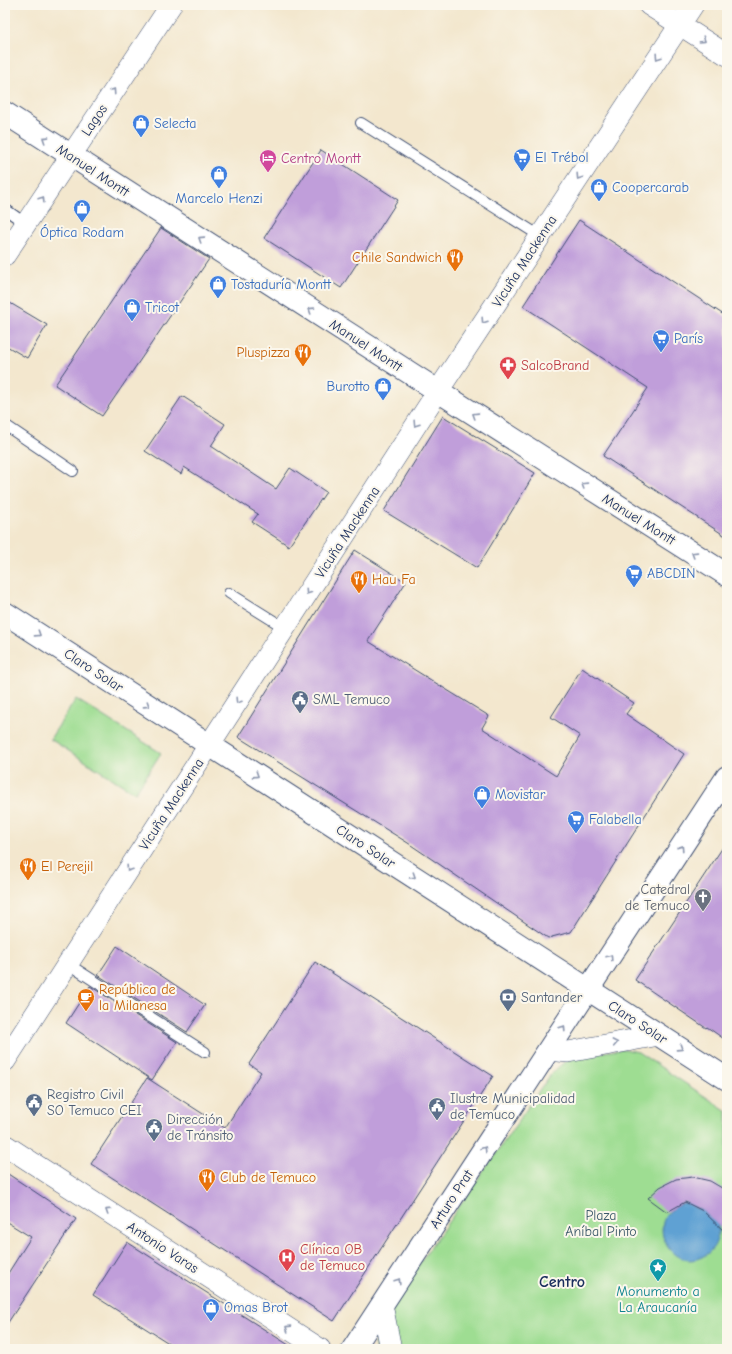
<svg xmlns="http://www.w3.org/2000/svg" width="732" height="1354" viewBox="0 0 732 1354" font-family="'Comic Neue',sans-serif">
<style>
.green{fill:#9edd92;stroke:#5c8678}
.water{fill:#5fa1d3;stroke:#3d6898}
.building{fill:#c09eda}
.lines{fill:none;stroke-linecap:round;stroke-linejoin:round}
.service-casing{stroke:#3b4b6f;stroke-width:12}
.minor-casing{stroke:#3b4b6f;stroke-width:22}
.tertiary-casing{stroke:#3b4b6f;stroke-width:24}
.service{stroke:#fff;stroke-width:10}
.minor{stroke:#fff;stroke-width:21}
.tertiary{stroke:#fff;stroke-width:22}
.oneway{stroke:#8d97ae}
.labels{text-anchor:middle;stroke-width:4;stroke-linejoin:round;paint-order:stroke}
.street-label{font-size:14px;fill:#1b2f5e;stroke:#fbf7ec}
.shop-label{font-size:14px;fill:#366cbe;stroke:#fbf7ec;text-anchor:start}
.hotel-label{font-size:14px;fill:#b23c85;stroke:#fbf7ec;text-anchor:start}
.food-label{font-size:14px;fill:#c56008;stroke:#fbf7ec;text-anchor:start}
.health-label{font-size:14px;fill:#be3a42;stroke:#fbf7ec;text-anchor:start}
.service-label{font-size:14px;fill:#4e5e75;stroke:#fbf7ec;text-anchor:start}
.worship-label{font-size:14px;fill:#5b616d;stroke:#fbf7ec;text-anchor:end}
.park-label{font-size:14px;fill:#3c5a6b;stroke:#fbf7ec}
.culture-label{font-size:14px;fill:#0d838f;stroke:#fbf7ec}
.quarter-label{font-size:16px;font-weight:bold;fill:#1b2f5e;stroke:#fbf7ec}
</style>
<rect width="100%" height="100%" fill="#fbf7ec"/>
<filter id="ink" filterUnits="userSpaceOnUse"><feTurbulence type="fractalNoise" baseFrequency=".025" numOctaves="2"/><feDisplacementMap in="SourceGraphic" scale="8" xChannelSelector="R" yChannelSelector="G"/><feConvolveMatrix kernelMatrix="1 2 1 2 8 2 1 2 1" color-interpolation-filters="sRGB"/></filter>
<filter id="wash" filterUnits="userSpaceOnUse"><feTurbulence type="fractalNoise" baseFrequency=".012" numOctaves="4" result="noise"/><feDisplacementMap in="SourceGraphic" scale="16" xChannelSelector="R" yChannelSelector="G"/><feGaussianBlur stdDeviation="0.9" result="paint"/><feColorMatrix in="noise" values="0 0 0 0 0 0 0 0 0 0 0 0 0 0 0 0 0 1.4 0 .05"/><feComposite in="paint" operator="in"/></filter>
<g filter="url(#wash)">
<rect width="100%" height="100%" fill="#f3e7ce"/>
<g class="green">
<polygon points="76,699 161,753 135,793 50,739"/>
<polygon points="625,1049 638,1052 727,1111 727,1349 375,1349 375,1335 381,1319 551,1074 562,1064 574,1056"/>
</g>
<path class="water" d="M694,1202V1207L703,1211L718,1224C719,1236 717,1246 707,1254C669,1281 635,1207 694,1202Z"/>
<g id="blocks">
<g class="building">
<polygon points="321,150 398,200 341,288 264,238"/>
<polygon points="579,220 727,317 727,537 603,456 648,388 523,306"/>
<polygon points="161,228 209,259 102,416 55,385"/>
<polygon points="5,300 47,325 27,358 5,345"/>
<polygon points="182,396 225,424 211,446 276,489 290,468 326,492 289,546 252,522 258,514 184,467 181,474 145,451"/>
<polygon points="443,416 535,473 477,568 384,511"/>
<polygon points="355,550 406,582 368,641 489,716 482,728 556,776 580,736 551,717 582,668 634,703 626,714 684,754 571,932 548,938 408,843 238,737"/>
<polygon points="727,841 727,1041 707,1027 706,1028 635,980"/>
<polygon points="117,946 205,1005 187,1032 98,975"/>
<polygon points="315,962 493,1076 334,1321 91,1164 147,1078 225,1128 261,1072 249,1064"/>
<polygon points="90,986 177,1042 152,1080 66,1023"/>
<polygon points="5,1172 76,1219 5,1327 5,1278 31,1237 5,1221"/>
<polygon points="693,1177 710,1181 727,1191 727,1234 703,1211 685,1202 667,1212 648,1198 660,1187 676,1179"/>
<polygon points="127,1242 295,1349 178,1349 93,1295"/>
</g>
</g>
</g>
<g filter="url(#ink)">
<use href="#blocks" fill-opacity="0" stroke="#3b4b6f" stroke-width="1"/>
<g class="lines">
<g class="service-casing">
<g id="service">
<polyline points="361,123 540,236"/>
<polyline points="5,209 26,224"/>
<polyline points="5,425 73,471"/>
<polyline points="229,593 285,628"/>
<polyline points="68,964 205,1052"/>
</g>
</g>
<g class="minor-casing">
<g id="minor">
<polyline points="649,5 727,55"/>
<polyline points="5,255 171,5"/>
<polyline points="549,1050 568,1052 659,1035"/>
<polyline points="5,1061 438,391 693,5"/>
<polyline points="5,1145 320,1349"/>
<polyline points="382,1305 391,1349"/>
</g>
</g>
<g class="tertiary-casing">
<g id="tertiary">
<polyline points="5,113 438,391 727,575"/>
<polyline points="5,613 727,1079"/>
<polyline points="353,1349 727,777"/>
</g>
</g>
<use href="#service" class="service"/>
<use href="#minor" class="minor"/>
<use href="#tertiary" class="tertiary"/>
</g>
<defs><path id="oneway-chevron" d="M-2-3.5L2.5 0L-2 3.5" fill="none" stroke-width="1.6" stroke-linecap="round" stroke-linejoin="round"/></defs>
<g class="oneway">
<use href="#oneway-chevron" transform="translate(703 40) rotate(33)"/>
<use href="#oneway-chevron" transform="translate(658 57) rotate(123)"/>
<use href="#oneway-chevron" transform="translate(113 91) rotate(-56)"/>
<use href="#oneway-chevron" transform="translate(45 139) rotate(-147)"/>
<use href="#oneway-chevron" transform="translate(579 177) rotate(123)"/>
<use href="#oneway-chevron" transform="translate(42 199) rotate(-57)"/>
<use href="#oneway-chevron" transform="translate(201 239) rotate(-147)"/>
<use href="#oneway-chevron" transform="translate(311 310) rotate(-147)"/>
<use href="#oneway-chevron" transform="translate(484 321) rotate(123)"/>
<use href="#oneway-chevron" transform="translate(475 415) rotate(-148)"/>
<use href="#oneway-chevron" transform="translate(416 424) rotate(123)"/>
<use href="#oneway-chevron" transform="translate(584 485) rotate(-148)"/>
<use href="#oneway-chevron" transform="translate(694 554) rotate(-148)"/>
<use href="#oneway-chevron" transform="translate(308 592) rotate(123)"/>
<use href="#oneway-chevron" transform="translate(38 634) rotate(33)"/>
<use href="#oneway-chevron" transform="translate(238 701) rotate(123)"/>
<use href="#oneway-chevron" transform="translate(147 705) rotate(33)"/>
<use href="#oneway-chevron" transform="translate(256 775) rotate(33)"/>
<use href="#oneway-chevron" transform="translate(681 848) rotate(-57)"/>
<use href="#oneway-chevron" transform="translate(129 869) rotate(123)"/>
<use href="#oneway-chevron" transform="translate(413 876) rotate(33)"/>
<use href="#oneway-chevron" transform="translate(610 957) rotate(-57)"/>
<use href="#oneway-chevron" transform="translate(563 1028) rotate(-57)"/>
<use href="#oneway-chevron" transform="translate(615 1043) rotate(-11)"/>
<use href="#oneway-chevron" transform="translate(680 1048) rotate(33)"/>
<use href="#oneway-chevron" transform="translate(484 1149) rotate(-57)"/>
<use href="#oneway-chevron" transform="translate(108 1211) rotate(-147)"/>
<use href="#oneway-chevron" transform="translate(398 1281) rotate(-57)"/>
<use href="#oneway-chevron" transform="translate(288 1328) rotate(-147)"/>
</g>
</g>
<defs>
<g id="shop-pin" transform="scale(0.9)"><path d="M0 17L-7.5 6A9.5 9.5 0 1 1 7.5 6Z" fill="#3f7fe0" stroke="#fbf7ec"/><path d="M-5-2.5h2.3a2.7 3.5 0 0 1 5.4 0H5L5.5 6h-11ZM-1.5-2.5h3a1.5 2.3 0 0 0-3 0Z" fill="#fff"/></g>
<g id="supermarket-pin" transform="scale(0.9)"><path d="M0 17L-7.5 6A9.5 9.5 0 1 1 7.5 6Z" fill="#3f7fe0" stroke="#fbf7ec"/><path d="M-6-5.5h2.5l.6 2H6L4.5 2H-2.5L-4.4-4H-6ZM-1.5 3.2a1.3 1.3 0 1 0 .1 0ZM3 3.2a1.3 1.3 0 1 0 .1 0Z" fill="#fff"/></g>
<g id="hotel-pin" transform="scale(0.9)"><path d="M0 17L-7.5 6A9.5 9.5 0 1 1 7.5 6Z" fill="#d1479c" stroke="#fbf7ec"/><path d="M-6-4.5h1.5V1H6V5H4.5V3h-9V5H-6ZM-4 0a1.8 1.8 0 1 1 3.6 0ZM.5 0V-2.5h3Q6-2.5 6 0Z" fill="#fff"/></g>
<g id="restaurant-pin" transform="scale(0.9)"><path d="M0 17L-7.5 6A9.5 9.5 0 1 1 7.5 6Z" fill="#e8710a" stroke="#fbf7ec"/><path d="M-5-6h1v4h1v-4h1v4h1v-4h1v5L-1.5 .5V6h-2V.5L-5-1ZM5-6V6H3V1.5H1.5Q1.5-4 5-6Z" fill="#fff"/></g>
<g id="pharmacy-pin" transform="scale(0.9)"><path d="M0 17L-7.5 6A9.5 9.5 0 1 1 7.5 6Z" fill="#e0444e" stroke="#fbf7ec"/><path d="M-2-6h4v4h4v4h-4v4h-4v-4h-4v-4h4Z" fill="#fff"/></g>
<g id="civic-pin" transform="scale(0.9)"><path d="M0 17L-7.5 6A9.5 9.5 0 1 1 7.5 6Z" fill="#5c6f8a" stroke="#fbf7ec"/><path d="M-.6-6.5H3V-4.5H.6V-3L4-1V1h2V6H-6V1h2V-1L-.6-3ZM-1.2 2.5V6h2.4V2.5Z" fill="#fff"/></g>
<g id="church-pin" transform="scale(0.9)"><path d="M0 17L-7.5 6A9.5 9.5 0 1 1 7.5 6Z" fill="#6b7280" stroke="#fbf7ec"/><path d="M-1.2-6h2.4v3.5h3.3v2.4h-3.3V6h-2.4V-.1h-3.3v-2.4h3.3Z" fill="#fff"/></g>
<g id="cafe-pin" transform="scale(0.9)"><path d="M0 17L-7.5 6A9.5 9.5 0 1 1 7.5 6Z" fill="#e8710a" stroke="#fbf7ec"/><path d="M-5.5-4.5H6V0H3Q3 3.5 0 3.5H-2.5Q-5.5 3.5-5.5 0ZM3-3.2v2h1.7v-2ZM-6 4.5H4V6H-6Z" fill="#fff"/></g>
<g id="bank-pin" transform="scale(0.9)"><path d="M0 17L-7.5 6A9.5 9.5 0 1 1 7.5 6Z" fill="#5c6f8a" stroke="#fbf7ec"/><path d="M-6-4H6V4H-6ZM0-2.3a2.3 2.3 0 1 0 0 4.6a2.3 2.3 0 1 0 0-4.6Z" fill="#fff"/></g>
<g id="hospital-pin" transform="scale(0.9)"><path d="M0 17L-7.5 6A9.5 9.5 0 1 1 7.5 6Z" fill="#e0444e" stroke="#fbf7ec"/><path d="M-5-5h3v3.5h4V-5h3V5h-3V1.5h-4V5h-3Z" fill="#fff"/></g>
<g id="sight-pin" transform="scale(0.9)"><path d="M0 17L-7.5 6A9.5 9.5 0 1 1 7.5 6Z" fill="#0f9aa8" stroke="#fbf7ec"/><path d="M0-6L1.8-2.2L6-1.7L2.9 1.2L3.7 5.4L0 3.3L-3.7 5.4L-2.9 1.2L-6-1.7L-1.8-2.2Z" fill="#fff"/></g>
</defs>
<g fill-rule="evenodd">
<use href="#shop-pin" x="141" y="123"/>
<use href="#supermarket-pin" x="522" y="157"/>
<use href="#hotel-pin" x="268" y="158"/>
<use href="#shop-pin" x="219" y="174"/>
<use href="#shop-pin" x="599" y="187"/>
<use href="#shop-pin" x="82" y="208"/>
<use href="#restaurant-pin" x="455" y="257"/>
<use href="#shop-pin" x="218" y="284"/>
<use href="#shop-pin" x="132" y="307"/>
<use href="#supermarket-pin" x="661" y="338"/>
<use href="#restaurant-pin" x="303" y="352"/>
<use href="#pharmacy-pin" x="508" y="365"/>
<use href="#shop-pin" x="383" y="386"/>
<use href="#supermarket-pin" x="634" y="573"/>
<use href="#restaurant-pin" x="359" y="579"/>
<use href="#civic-pin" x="300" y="699"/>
<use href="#shop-pin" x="482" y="794"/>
<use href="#supermarket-pin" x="576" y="819"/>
<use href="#restaurant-pin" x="28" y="866"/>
<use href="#church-pin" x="703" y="897"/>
<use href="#cafe-pin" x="86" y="997"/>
<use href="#bank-pin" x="508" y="997"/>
<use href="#civic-pin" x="34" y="1102"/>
<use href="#civic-pin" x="437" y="1106"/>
<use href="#civic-pin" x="154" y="1127"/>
<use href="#restaurant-pin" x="207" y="1177"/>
<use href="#hospital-pin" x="287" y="1257"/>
<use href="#sight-pin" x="658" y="1267"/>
<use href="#shop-pin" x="211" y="1307"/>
</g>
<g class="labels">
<g class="street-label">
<text transform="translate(94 120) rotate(-56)" y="5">Lagos</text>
<text transform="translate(93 170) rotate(33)" y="5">Manuel Montt</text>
<text transform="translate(524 261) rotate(-57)" y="5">Vicuña Mackenna</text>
<text transform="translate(366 345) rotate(33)" y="5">Manuel Montt</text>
<text transform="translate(639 519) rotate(32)" y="5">Manuel Montt</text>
<text transform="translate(347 532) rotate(-57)" y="5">Vicuña Mackenna</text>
<text transform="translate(94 670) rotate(33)" y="5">Claro Solar</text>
<text transform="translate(171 804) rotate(-57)" y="5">Vicuña Mackenna</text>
<text transform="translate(366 846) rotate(33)" y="5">Claro Solar</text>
<text transform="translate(638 1022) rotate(33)" y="5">Claro Solar</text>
<text transform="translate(451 1199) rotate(-57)" y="5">Arturo Prat</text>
<text transform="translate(163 1247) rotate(33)" y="5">Antonio Varas</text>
</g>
<g class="shop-label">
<text x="154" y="128">Selecta</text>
<text x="535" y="162">El Trébol</text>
<text x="612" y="192">Coopercarab</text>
<text x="219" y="203" text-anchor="middle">Marcelo Henzi</text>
<text x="82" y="237" text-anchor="middle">Óptica Rodam</text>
<text x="231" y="289">Tostaduría Montt</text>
<text x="145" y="312">Tricot</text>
<text x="674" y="343">París</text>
<text x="370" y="391" text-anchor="end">Burotto</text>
<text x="647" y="578">ABCDIN</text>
<text x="495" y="799">Movistar</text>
<text x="589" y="824">Falabella</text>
<text x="224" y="1312">Omas Brot</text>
</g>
<g class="hotel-label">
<text x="281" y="163">Centro Montt</text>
</g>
<g class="food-label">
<text x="442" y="262" text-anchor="end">Chile Sandwich</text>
<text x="290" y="357" text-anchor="end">Pluspizza</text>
<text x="372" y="584">Hau Fa</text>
<text x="41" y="871">El Perejil</text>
<text x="99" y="994">República de<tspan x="99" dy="16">la Milanesa</tspan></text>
<text x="220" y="1182">Club de Temuco</text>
</g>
<g class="health-label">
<text x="521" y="370">SalcoBrand</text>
<text x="300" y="1254">Clínica OB<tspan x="300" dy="16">de Temuco</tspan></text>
</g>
<g class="service-label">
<text x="313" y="704">SML Temuco</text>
<text x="521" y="1002">Santander</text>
<text x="47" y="1099">Registro Civil<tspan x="47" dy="16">SO Temuco CEI</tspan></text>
<text x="450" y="1103">Ilustre Municipalidad<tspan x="450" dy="16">de Temuco</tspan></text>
<text x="167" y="1124">Dirección<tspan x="167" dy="16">de Tránsito</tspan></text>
</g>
<g class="worship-label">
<text x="690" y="894">Catedral<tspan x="690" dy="16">de Temuco</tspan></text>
</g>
<g class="park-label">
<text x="601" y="1220">Plaza<tspan x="601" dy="16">Aníbal Pinto</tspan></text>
</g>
<g class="culture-label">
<text x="658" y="1296">Monumento a<tspan x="658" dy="16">La Araucanía</tspan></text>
</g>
<g class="quarter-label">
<text x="562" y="1287">Centro</text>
</g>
</g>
<rect width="732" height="1354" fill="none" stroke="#fbf7ec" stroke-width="20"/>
</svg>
